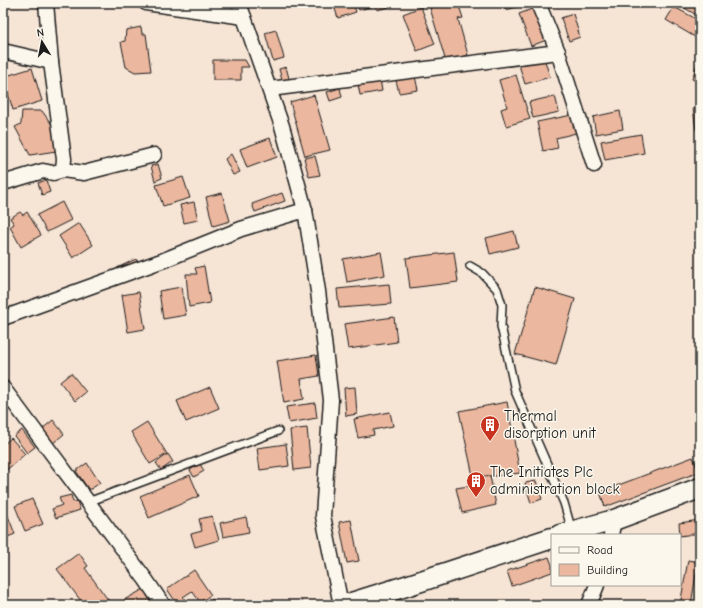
<svg xmlns="http://www.w3.org/2000/svg" width="703" height="608" viewBox="0 0 703 608" font-family="'Comic Neue',sans-serif">
<style>
.building{fill:#ebb79e;stroke:#1c1c1c}
.lines{fill:none;stroke-linecap:round;stroke-linejoin:round}
.lane-casing{stroke:#1c1c1c;stroke-width:10}
.street-casing{stroke:#1c1c1c;stroke-width:17}
.secondary-casing{stroke:#1c1c1c;stroke-width:23}
.lane{stroke:#fbf7ec;stroke-width:7}
.street{stroke:#fbf7ec;stroke-width:14}
.secondary{stroke:#fbf7ec;stroke-width:20}
.labels{text-anchor:middle;stroke-width:3;stroke-linejoin:round;paint-order:stroke}
.poi-label{font-size:15px;fill:#1c1c1c;stroke:#fbf7ec;text-anchor:start}
</style>
<rect width="100%" height="100%" fill="#f6e4d5"/>
<filter id="ink" filterUnits="userSpaceOnUse"><feTurbulence type="fractalNoise" baseFrequency=".025" numOctaves="2"/><feDisplacementMap in="SourceGraphic" scale="8" xChannelSelector="R" yChannelSelector="G"/><feConvolveMatrix kernelMatrix="1 2 1 2 8 2 1 2 1" color-interpolation-filters="sRGB"/></filter>
<g filter="url(#ink)">
<g class="building">
<polygon points="333,3 353,3 356,12 338,18"/>
<polygon points="356,3 372,3 373,6 359,10"/>
<polygon points="374,3 387,3 389,7 377,10"/>
<polygon points="446,3 458,3 463,18 458,19 468,55 446,62 430,8"/>
<polygon points="504,3 531,3 506,10"/>
<polygon points="676,3 700,3 700,17"/>
<polygon points="421,7 435,44 417,51 403,14"/>
<polygon points="537,7 549,39 531,46 519,14"/>
<polygon points="674,7 700,21 700,40 666,20"/>
<polygon points="573,14 580,37 569,41 561,18"/>
<polygon points="3,18 6,18 5,35 3,35"/>
<polygon points="141,27 142,34 146,34 151,71 135,72 126,67 121,42 125,41 126,30"/>
<polygon points="276,30 284,58 273,61 265,33"/>
<polygon points="544,58 550,77 525,84 519,65"/>
<polygon points="213,60 245,60 249,67 241,67 241,80 213,80"/>
<polygon points="698,61 700,62 699,82 692,79"/>
<polygon points="286,67 290,82 283,84 279,69"/>
<polygon points="32,68 42,101 13,110 3,77"/>
<polygon points="516,75 530,119 506,126 501,109 507,107 499,80"/>
<polygon points="415,76 418,90 399,93 396,80"/>
<polygon points="380,79 382,91 360,95 358,84"/>
<polygon points="340,88 342,97 330,101 327,92"/>
<polygon points="314,95 330,150 305,156 290,102"/>
<polygon points="555,96 559,112 533,118 529,102"/>
<polygon points="693,108 700,110 700,131 696,130"/>
<polygon points="22,111 42,111 53,126 56,151 30,155 15,127 21,124"/>
<polygon points="620,111 623,129 596,134 593,117"/>
<polygon points="572,115 576,133 556,138 558,148 543,151 537,122"/>
<polygon points="641,134 644,153 605,160 601,141"/>
<polygon points="270,138 277,157 247,168 240,149"/>
<polygon points="231,154 240,172 233,175 225,159"/>
<polygon points="315,156 320,175 309,177 304,158"/>
<polygon points="158,164 162,178 155,181 151,166"/>
<polygon points="183,177 190,198 163,206 156,185"/>
<polygon points="46,180 50,192 42,195 38,183"/>
<polygon points="222,193 230,221 213,226 206,197"/>
<polygon points="282,193 285,201 255,212 252,204"/>
<polygon points="62,202 71,220 47,232 37,215"/>
<polygon points="194,202 198,220 184,223 180,205"/>
<polygon points="20,212 23,215 27,212 41,235 21,247 10,227 14,224 10,218"/>
<polygon points="79,223 93,245 73,258 59,236"/>
<polygon points="514,231 518,247 490,254 486,238"/>
<polygon points="381,252 385,275 347,282 343,259"/>
<polygon points="454,252 458,282 410,288 406,258"/>
<polygon points="136,259 139,265 119,274 117,268"/>
<polygon points="204,266 210,303 189,307 186,274 197,274 195,268"/>
<polygon points="389,284 391,304 339,308 337,289"/>
<polygon points="181,287 186,315 163,319 159,291"/>
<polygon points="535,287 575,299 556,365 515,354"/>
<polygon points="139,292 145,329 128,332 122,295"/>
<polygon points="394,317 397,342 348,349 344,324"/>
<polygon points="316,355 319,376 301,379 304,399 284,403 277,361"/>
<polygon points="71,373 86,392 75,401 60,382"/>
<polygon points="210,387 219,408 186,422 177,401"/>
<polygon points="355,387 357,414 346,416 344,388"/>
<polygon points="507,402 520,473 496,476 473,476 459,411"/>
<polygon points="315,403 317,418 289,423 286,407"/>
<polygon points="390,412 393,426 373,430 374,435 358,438 354,419"/>
<polygon points="53,420 64,434 52,444 41,430"/>
<polygon points="147,422 167,454 150,464 131,432"/>
<polygon points="307,428 311,468 294,470 290,430"/>
<polygon points="22,430 35,447 27,453 14,436"/>
<polygon points="11,438 25,454 3,473 3,445"/>
<polygon points="286,444 289,466 260,470 257,448"/>
<polygon points="168,454 173,462 161,470 156,463"/>
<polygon points="693,457 699,472 605,507 600,492"/>
<polygon points="87,463 100,483 89,490 76,471"/>
<polygon points="200,464 204,471 194,477 190,470"/>
<polygon points="190,475 199,496 149,518 140,496"/>
<polygon points="490,476 496,505 462,513 456,488 475,485 474,479"/>
<polygon points="536,481 542,499 531,503 525,483"/>
<polygon points="71,495 73,502 77,501 80,510 56,518 52,509 62,505 59,498"/>
<polygon points="32,499 43,524 25,531 15,506"/>
<polygon points="6,511 15,534 3,539 3,512"/>
<polygon points="212,516 219,540 195,547 191,534 202,531 199,519"/>
<polygon points="246,517 249,532 223,537 220,523"/>
<polygon points="351,520 359,561 347,563 339,522"/>
<polygon points="700,520 700,533 680,536 679,523"/>
<polygon points="79,553 88,566 85,568 111,604 109,605 84,605 57,569"/>
<polygon points="549,557 552,565 552,572 512,586 507,571"/>
<polygon points="688,560 698,562 691,605 680,605"/>
<polygon points="194,570 211,595 200,602 192,591 183,597 188,604 178,605 167,589"/>
<polygon points="144,589 152,605 127,605 124,600"/>
<polygon points="213,599 216,605 201,605"/>
</g>
<g class="lines">
<g class="lane-casing">
<g id="lane">
<polyline points="470,266 482,273 497,289 502,305 501,326 515,391 564,503 572,531"/>
<polyline points="88,502 278,431"/>
</g>
</g>
<g class="street-casing">
<g id="street">
<polyline points="146,3 244,17"/>
<polyline points="239,3 282,126 305,210 318,291 331,400 323,516 341,605"/>
<polyline points="538,3 558,52 594,165"/>
<polyline points="3,51 51,62"/>
<polyline points="270,89 558,52"/>
<polyline points="63,170 84,173 154,155"/>
<polyline points="3,183 43,171 53,173 63,170 64,159 51,62 46,3"/>
<polyline points="3,318 164,260 241,229 305,210"/>
<polyline points="3,388 146,580 163,605"/>
<polyline points="611,535 614,520"/>
<polyline points="589,605 597,585"/>
</g>
</g>
<g class="secondary-casing">
<g id="secondary">
<polyline points="560,535 614,520 700,488"/>
<polyline points="345,605 406,586 552,538"/>
</g>
</g>
<use href="#lane" class="lane"/>
<use href="#street" class="street"/>
<use href="#secondary" class="secondary"/>
</g>
</g>
<defs>
<g id="building-pin" transform="scale(1)"><path d="M0 17L-7.5 6A9.5 9.5 0 1 1 7.5 6Z" fill="#c8321e" stroke="#fbf7ec"/><path d="M-4-6H4V6H1V3H-1V6H-4ZM-2.5-4.3h1.7v1.8h-1.7ZM.8-4.3h1.7v1.8H.8ZM-2.5-1h1.7V.8h-1.7ZM.8-1h1.7V.8H.8Z" fill="#fff"/></g>
</defs>
<g fill-rule="evenodd">
<use href="#building-pin" x="490" y="425"/>
<use href="#building-pin" x="476" y="481"/>
</g>
<g class="labels">
<g class="poi-label">
<text x="504" y="421">Thermal<tspan x="504" dy="17">disorption unit</tspan></text>
<text x="490" y="477">The Initiates Plc<tspan x="490" dy="17">administration block</tspan></text>
</g>
</g>
<rect width="703" height="608" fill="none" stroke="#fbf7ec" stroke-width="16"/>
<rect x="8" y="8" width="687" height="592" fill="none" stroke="#1c1c1c" stroke-width="1.5" filter="url(#ink)"/>
<rect x="551" y="534" width="130" height="52" fill="#fbf7ec" stroke="#a29f99"/>
<rect x="559" y="547" width="20" height="6" fill="#fbf7ec" stroke="#a29f99"/>
<text x="587" y="554" font-size="12" fill="#1c1c1c">Road</text>
<rect x="559" y="564" width="20" height="12" fill="#ebb79e" stroke="#a29f99"/>
<text x="587" y="574" font-size="12" fill="#1c1c1c">Building</text>
<g transform="translate(42 42) rotate(350)" stroke="#fbf7ec" stroke-width="3" paint-order="stroke">
<path d="M0-3L7 15L0 10L-7 15Z" fill="#1c1c1c"/>
<text y="-6" font-size="11" font-weight="bold" text-anchor="middle" fill="#1c1c1c">N</text>
</g>
</svg>
